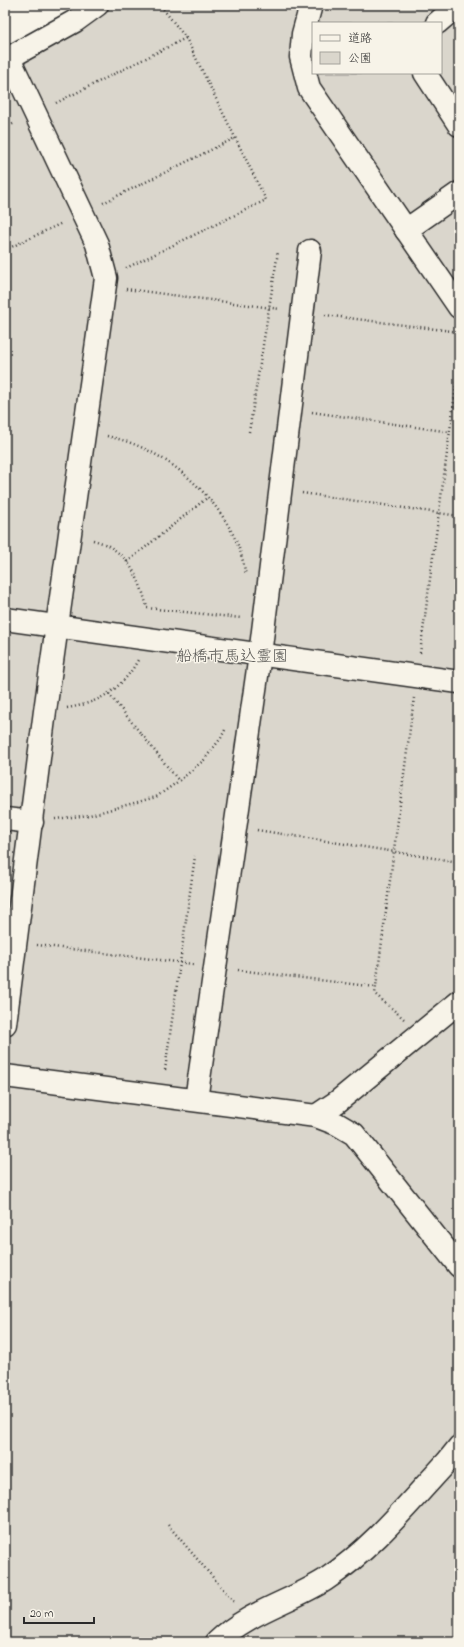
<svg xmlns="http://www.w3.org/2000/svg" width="464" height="1647" viewBox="0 0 464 1647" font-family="'Indie Flower','Klee One',sans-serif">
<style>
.green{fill:#dad6cc;stroke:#82807c;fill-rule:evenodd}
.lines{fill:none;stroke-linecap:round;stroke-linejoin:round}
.minor-casing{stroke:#2b2b2b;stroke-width:25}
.path{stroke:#2b2b2b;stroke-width:2.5;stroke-dasharray:1 3;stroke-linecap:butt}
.minor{stroke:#f7f3e8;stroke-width:22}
.labels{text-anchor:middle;stroke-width:3;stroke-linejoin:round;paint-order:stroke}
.park-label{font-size:16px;fill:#575653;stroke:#f7f3e8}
</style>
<rect width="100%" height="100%" fill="#f7f3e8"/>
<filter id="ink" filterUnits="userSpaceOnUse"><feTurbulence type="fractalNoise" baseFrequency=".025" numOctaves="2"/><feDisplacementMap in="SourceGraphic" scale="8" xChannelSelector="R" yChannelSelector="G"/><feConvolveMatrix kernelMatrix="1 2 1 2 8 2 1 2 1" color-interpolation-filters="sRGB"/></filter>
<g filter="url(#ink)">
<path class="green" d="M110,5H459V1642H5V64L79,27ZM313,23H441V73H313Z"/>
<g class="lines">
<g class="minor-casing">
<g id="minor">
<polyline points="311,5 303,34 301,57 309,88 459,307"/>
<polyline points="437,23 458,5"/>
<polyline points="5,60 75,21 97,5"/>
<polyline points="425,73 459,125"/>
<polyline points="406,230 459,193"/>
<polyline points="5,619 459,682"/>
<polyline points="5,819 32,822"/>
<polyline points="5,1024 45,711 106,278 97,244 9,58"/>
<polyline points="5,1076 316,1116 337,1124 354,1134 459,1266"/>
<polyline points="196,1100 260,655 310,251"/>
<polyline points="316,1116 337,1102 459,1002"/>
<path d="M217,1642C248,1612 290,1602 325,1580C372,1549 409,1503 447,1462L459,1447"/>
</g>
</g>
<g class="path">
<polyline points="56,103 186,38"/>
<polyline points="5,128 15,123"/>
<polyline points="103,203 235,138"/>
<polyline points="5,250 62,223"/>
<polyline points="126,268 266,200 186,38 160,5"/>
<polyline points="126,289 280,309"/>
<polyline points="325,315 459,332"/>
<polyline points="312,412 450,432"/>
<polyline points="249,432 278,252"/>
<path d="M107,436C115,438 123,440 131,443C177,460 221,501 239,548C242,556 244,566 246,575"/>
<polyline points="302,493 459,516"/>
<path d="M93,540C126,548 140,577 147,608L241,618"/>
<polyline points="127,562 208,497"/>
<polyline points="420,653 459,364"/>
<polyline points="109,694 179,781"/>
<path d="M67,708C100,703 122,689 138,660"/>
<polyline points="55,819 90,815 156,797 179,781 204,760 221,738 225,730"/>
<polyline points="257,830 459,862"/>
<polyline points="37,945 193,964"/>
<polyline points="238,970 376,987"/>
<polyline points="404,1019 375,994 414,698"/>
<polyline points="165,1070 195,856"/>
<polyline points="168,1525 234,1602"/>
</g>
<use href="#minor" class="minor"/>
</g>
</g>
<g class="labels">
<g class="park-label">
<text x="232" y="661">船橋市馬込霊園</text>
</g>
</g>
<rect width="464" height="1647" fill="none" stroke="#f7f3e8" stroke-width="20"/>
<rect x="10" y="10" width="444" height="1627" fill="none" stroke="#2b2b2b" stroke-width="1.5" filter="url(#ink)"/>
<rect x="312" y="22" width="130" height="52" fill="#f7f3e8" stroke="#a5a39c"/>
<rect x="320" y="35" width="20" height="6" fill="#f7f3e8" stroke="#a5a39c"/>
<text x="348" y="42" font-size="12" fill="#2b2b2b">道路</text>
<rect x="320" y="52" width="20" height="12" fill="#dad6cc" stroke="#a5a39c"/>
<text x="348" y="62" font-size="12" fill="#2b2b2b">公園</text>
<path d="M24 1617v6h70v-6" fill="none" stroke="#2b2b2b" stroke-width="2"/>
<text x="30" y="1617" font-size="12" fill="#2b2b2b" stroke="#f7f3e8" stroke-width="3" paint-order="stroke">20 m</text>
</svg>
